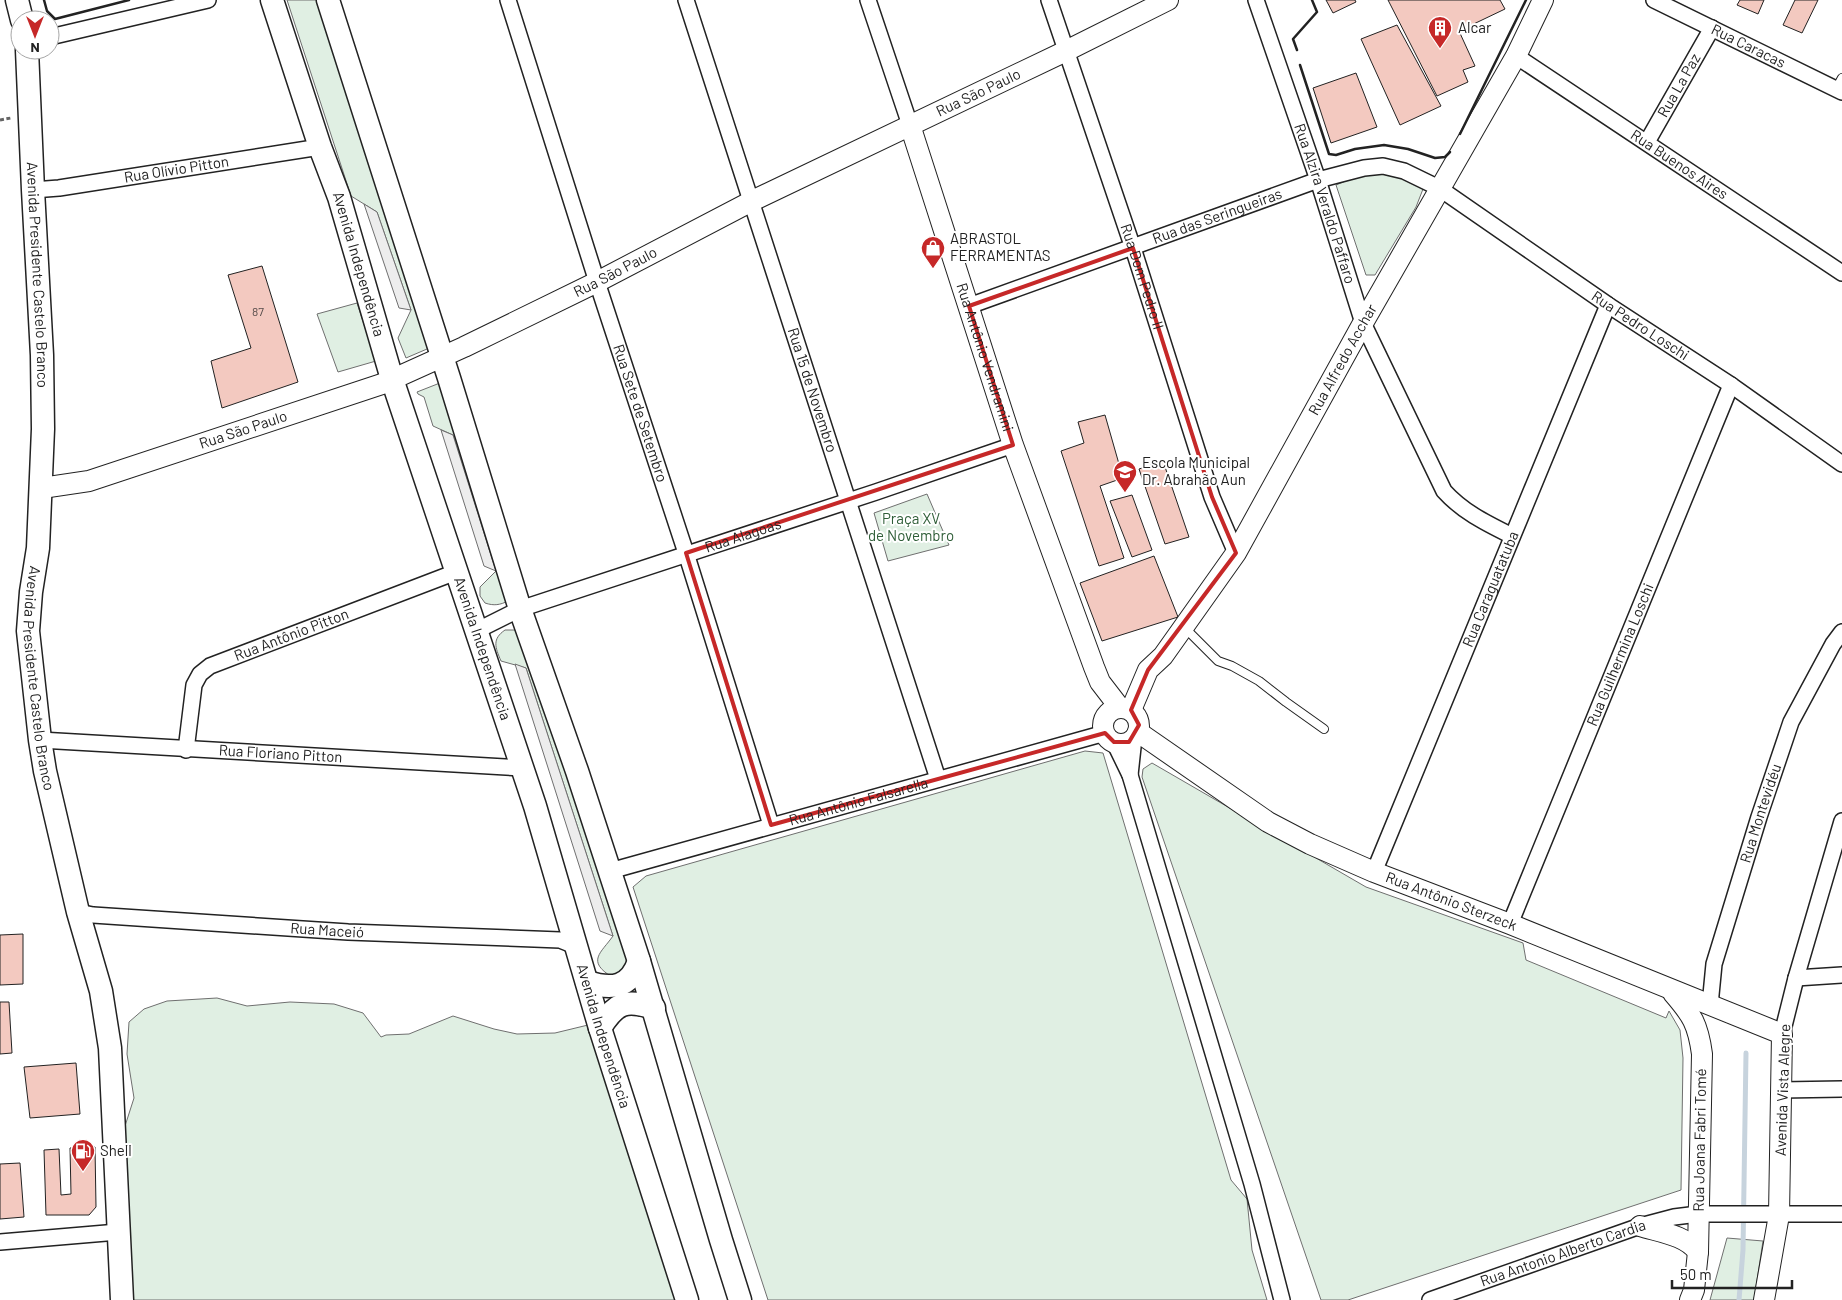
<svg xmlns="http://www.w3.org/2000/svg" width="1842" height="1300" viewBox="0 0 1842 1300" font-family="Barlow,sans-serif">
<style>
.green{fill:#e0efe3;stroke:#6f6f6f}
.parking{fill:#ededed;stroke:#6f6f6f}
.lines{fill:none;stroke-linecap:round;stroke-linejoin:round}
.stream{stroke:#c7d3dd;stroke-width:5}
.building{fill:#f3c9c0;stroke:#222}
.lane-casing{stroke:#222;stroke-width:10}
.street-casing{stroke:#222;stroke-width:18}
.secondary-casing{stroke:#222;stroke-width:22}
.primary-casing{stroke:#222;stroke-width:25}
.path{stroke:#646464;stroke-width:3;stroke-dasharray:4 2.5;stroke-linecap:butt}
.lane{stroke:#fff;stroke-width:8}
.street{stroke:#fff;stroke-width:15}
.secondary{stroke:#fff;stroke-width:20}
.primary{stroke:#fff;stroke-width:22}
.wall{stroke:#222;stroke-width:2.5}
.marked{fill:none;stroke:#c62828;stroke-width:4;stroke-linejoin:round}
.labels{text-anchor:middle;stroke-width:4;stroke-linejoin:round;paint-order:stroke}
.number-label{font-size:12px;fill:#564c4a}
.poi-label{font-size:15px;fill:#222;stroke:#fff;text-anchor:start}
.street-label{font-size:15px;fill:#222;stroke:#fff}
.park-label{font-size:15px;fill:#2f5e38;stroke:#fff}
</style>
<rect width="100%" height="100%" fill="#fff"/>
<g class="green">
<polygon points="287,0 320,0 434,346 406,358 398,338 411,310 377,212 351,196"/>
<polygon points="1386,172 1408,179 1423,189 1416,207 1375,275 1366,275 1336,185 1360,175"/>
<polygon points="357,303 376,361 338,372 317,314"/>
<path d="M445,381L508,601C500,605 494,606 485,603L480,596V587L496,571L453,435L433,426L424,397L418,394L417,392Z"/>
<polygon points="927,494 949,545 888,561 874,513"/>
<path d="M505,630H515L522,634L631,965L612,977C586,961 601,953 613,936L526,668L501,661C495,647 492,639 505,630Z"/>
<polygon points="1085,751 1103,753 1231,1180 1247,1199 1252,1250 1267,1300 768,1300 633,887 646,876"/>
<polygon points="1152,763 1366,887 1523,943 1526,960 1666,1018 1669,1011 1680,1030 1683,1058 1681,1190 1348,1300 1321,1300 1142,777 1143,769"/>
<polygon points="217,998 247,1006 290,1002 334,1004 363,1013 381,1037 386,1035 409,1034 453,1016 494,1029 517,1034 555,1033 588,1025 663,1262 678,1300 130,1300 125,1126 134,1098 127,1054 129,1022 144,1009 167,1001"/>
<polygon points="1727,1238 1763,1241 1754,1300 1710,1300"/>
</g>
<g class="parking">
<polygon points="364,204 377,212 411,310 399,308"/>
<polygon points="441,430 453,435 496,571 484,566"/>
<polygon points="515,664 526,668 613,936 600,931"/>
</g>
<g class="lines">
<polyline class="stream" points="1739,1300 1743,1250 1746,1053"/>
</g>
<g class="building">
<polygon points="1326,0 1355,0 1356,2 1333,13"/>
<polygon points="1388,0 1500,0 1505,9 1459,31 1475,66 1463,70 1468,82 1437,96"/>
<polygon points="1740,0 1764,0 1758,14 1737,5"/>
<polygon points="1795,0 1818,0 1802,33 1783,25"/>
<polygon points="1397,25 1441,106 1400,125 1361,39"/>
<polygon points="1356,73 1377,127 1331,143 1313,88"/>
<polygon points="262,266 298,382 222,408 211,361 251,348 228,275"/>
<polygon points="1105,415 1123,478 1100,486 1124,558 1099,566 1061,451 1084,443 1078,422"/>
<polygon points="1163,461 1189,537 1165,544 1139,469"/>
<polygon points="1132,495 1152,550 1132,557 1110,501"/>
<polygon points="1154,556 1178,617 1102,641 1080,583"/>
<polygon points="23,934 23,984 0,985 0,935"/>
<polygon points="0,1002 9,1002 12,1053 0,1054"/>
<polygon points="76,1063 80,1114 30,1118 24,1067"/>
<polygon points="95,1147 96,1207 89,1215 46,1215 44,1150 59,1149 61,1195 71,1194 70,1148"/>
<polygon points="20,1163 24,1217 0,1219 0,1164"/>
</g>
<g class="lines">
<g class="lane-casing">
<g id="lane">
<polyline points="1836,89 1842,78"/>
<polyline points="1185,628 1218,661 1232,666 1259,681 1286,702 1324,729"/>
</g>
</g>
<g class="street-casing">
<g id="street">
<path id="s1" d="M508,0L597,282L686,553L771,825"/>
<path id="s2" d="M686,0L938,779"/>
<polyline points="868,0 910,125"/>
<path id="s3" d="M1049,0L1133,248L1212,497L1236,553"/>
<path id="s4" d="M1256,0L1318,180L1363,323L1444,491C1463,512 1486,523 1512,536"/>
<path id="s5" d="M1654,0L1842,92"/>
<polyline points="50,37 208,0"/>
<path id="s6" d="M1516,56L1842,273"/>
<path id="s7" d="M1647,142L1712,28"/>
<path id="s8" d="M33,190L59,188L320,147"/>
<path id="s9" d="M969,306L1318,180L1364,168L1383,166L1404,171L1439,188L1608,305L1731,385L1842,464"/>
<path id="s10" d="M476,631L520,609L876,492L1013,445"/>
<path id="s11" d="M40,740L522,768"/>
<polyline points="1114,742 1130,775 1252,1184 1282,1300"/>
<path id="s12" d="M186,750L194,685L200,674L210,666L456,572"/>
<polyline points="1130,775 1134,738"/>
<path id="s13" d="M610,871L1105,733"/>
<path id="s14" d="M1374,872L1608,305"/>
<path id="s15" d="M78,912L93,915L348,932L560,940L575,946"/>
<path id="s16" d="M1510,924L1731,385"/>
<polyline points="1796,978 1842,975"/>
<path id="s17" d="M1710,1005L1714,964L1759,817L1791,722L1833,644L1842,632"/>
<polyline points="1782,1034 1796,978 1842,821"/>
<polyline points="1781,1090 1842,1089"/>
<polyline points="0,1242 118,1232"/>
<path id="s18" d="M1430,1300L1640,1226L1674,1217L1698,1214H1842"/>
</g>
</g>
<g class="secondary-casing">
<g id="secondary">
<path id="s19" d="M910,125L1013,445L1094,667L1100,682L1120,708"/>
<path id="s20" d="M42,488L89,481L382,384L464,347L597,282L752,201L1066,51L1168,0"/>
<circle cx="1121" cy="726" r="18"/>
<path id="s21" d="M1131,710L1148,670L1163,656L1236,553L1363,323L1516,56L1543,0"/>
<path id="s22" d="M1138,732L1268,822L1310,844L1374,872L1510,924L1782,1034L1779,1215L1764,1300"/>
<path d="M1673,993C1692,1015 1698,1024 1702,1054L1698,1252L1694,1290L1690,1300"/>
<path d="M1640,1226C1659,1232 1686,1235 1698,1252"/>
</g>
</g>
<g class="primary-casing">
<g id="primary">
<polyline points="17,0 22,20"/>
<path id="s23" d="M272,0L320,147L339,197L392,379L535,806L600,1028L687,1300"/>
<polyline points="328,0 449,378 520,609 577,771 639,961 721,1240 740,1300"/>
<path id="s24" d="M27,50L33,190L42,355L43,429L38,548L31,592L28,631L40,740L45,771L78,912L101,991L110,1048L122,1300"/>
<path d="M587,982C612,990 630,988 639,961"/>
<path d="M600,1028C616,1002 626,999 654,1008"/>
</g>
</g>
<polyline class="path" points="0,120 11,118"/>
<use href="#lane" class="lane"/>
<use href="#street" class="street"/>
<use href="#secondary" class="secondary"/>
<use href="#primary" class="primary"/>
<g class="wall">
<polyline points="44,0 47,11 55,19 129,0"/>
<polyline points="1297,50 1293,39 1317,12 1312,0"/>
<polyline points="1300,65 1329,154 1336,155 1355,149 1384,145 1408,149 1435,158 1445,157 1450,152"/>
<polyline points="1460,134 1526,0"/>
</g>
</g>
<path class="marked" d="M1133,248L1212,497L1236,553L1148,670L1131,710L1139,725L1129,742H1114L1105,733L771,825L686,553L1013,445L969,306Z"/>
<defs>
<g id="building-pin" transform="scale(1.25)"><path d="M0 17L-7.5 6A9.5 9.5 0 1 1 7.5 6Z" fill="#c62828" stroke="#fff"/><path d="M-4-6H4V6H1V3H-1V6H-4ZM-2.5-4.3h1.7v1.8h-1.7ZM.8-4.3h1.7v1.8H.8ZM-2.5-1h1.7V.8h-1.7ZM.8-1h1.7V.8H.8Z" fill="#fff"/></g>
<g id="shop-pin" transform="scale(1.25)"><path d="M0 17L-7.5 6A9.5 9.5 0 1 1 7.5 6Z" fill="#c62828" stroke="#fff"/><path d="M-5-2.5h2.3a2.7 3.5 0 0 1 5.4 0H5L5.5 6h-11ZM-1.5-2.5h3a1.5 2.3 0 0 0-3 0Z" fill="#fff"/></g>
<g id="school-pin" transform="scale(1.25)"><path d="M0 17L-7.5 6A9.5 9.5 0 1 1 7.5 6Z" fill="#c62828" stroke="#fff"/><path d="M0-5L7-2L0 1L-7-2ZM-4 1L0 2.5L4 1V4Q0 6-4 4Z" fill="#fff"/></g>
<g id="fuel-pin" transform="scale(1.25)"><path d="M0 17L-7.5 6A9.5 9.5 0 1 1 7.5 6Z" fill="#c62828" stroke="#fff"/><path d="M-5.5-6h7V0h2V4h1.3V-2.5L3-4.5l.8-.8L6-3V5H2.5V1h-1V6h-7ZM-4.2-4.7v3.2H.2V-4.7Z" fill="#fff"/></g>
</defs>
<g fill-rule="evenodd">
<use href="#building-pin" x="1440" y="28"/>
<use href="#shop-pin" x="933" y="248"/>
<use href="#school-pin" x="1125" y="472"/>
<use href="#fuel-pin" x="83" y="1151"/>
</g>
<g class="labels">
<g class="number-label">
<text x="258" y="316">87</text>
</g>
<g class="poi-label">
<text x="1458" y="33">Alcar</text>
<text x="950" y="244">ABRASTOL<tspan x="950" dy="17">FERRAMENTAS</tspan></text>
<text x="1142" y="468">Escola Municipal<tspan x="1142" dy="17">Dr. Abrahão Aun</tspan></text>
<text x="100" y="1156">Shell</text>
</g>
<g class="street-label">
<text dy="5" stroke="none"><textPath href="#s5" startOffset="105">Rua Caracas</textPath></text>
<text dy="5" stroke="none"><textPath href="#s7" startOffset="65">Rua La Paz</textPath></text>
<text dy="5" stroke="none"><textPath href="#s20" startOffset="1020">Rua São Paulo</textPath></text>
<text dy="5" stroke="none"><textPath href="#s6" startOffset="196">Rua Buenos Aires</textPath></text>
<text dy="5" stroke="none"><textPath href="#s8" startOffset="145">Rua Olívio Pitton</textPath></text>
<text dy="5" stroke="none"><textPath href="#s4" startOffset="215">Rua Alzira Veraldo Paffaro</textPath></text>
<text dy="5" stroke="none"><textPath href="#s9" startOffset="264">Rua das Seringueiras</textPath></text>
<text dy="5" stroke="none"><textPath href="#s23" startOffset="278">Avenida Independência</textPath></text>
<text dy="5" stroke="none"><textPath href="#s20" startOffset="615">Rua São Paulo</textPath></text>
<text dy="5" stroke="none"><textPath href="#s24" startOffset="225">Avenida Presidente Castelo Branco</textPath></text>
<text dy="5" stroke="none"><textPath href="#s3" startOffset="292">Rua Dom Pedro II</textPath></text>
<text dy="5" stroke="none"><textPath href="#s9" startOffset="742">Rua Pedro Loschi</textPath></text>
<text dy="5" stroke="none"><textPath href="#s19" startOffset="244">Rua Antônio Vendramini</textPath></text>
<text dy="5" stroke="none"><textPath href="#s21" startOffset="411">Rua Alfredo Acchar</textPath></text>
<text dy="5" stroke="none"><textPath href="#s2" startOffset="410">Rua 15 de Novembro</textPath></text>
<text dy="5" stroke="none"><textPath href="#s1" startOffset="434">Rua Sete de Setembro</textPath></text>
<text dy="5" stroke="none"><textPath href="#s20" startOffset="210">Rua São Paulo</textPath></text>
<text dy="5" stroke="none"><textPath href="#s10" startOffset="284">Rua Alagoas</textPath></text>
<text dy="5" stroke="none"><textPath href="#s14" startOffset="306">Rua Caraguatatuba</textPath></text>
<text dy="5" stroke="none"><textPath href="#s12" startOffset="178">Rua Antônio Pitton</textPath></text>
<text dy="5" stroke="none"><textPath href="#s23" startOffset="682">Avenida Independência</textPath></text>
<text dy="5" stroke="none"><textPath href="#s16" startOffset="291">Rua Guilhermina Loschi</textPath></text>
<text dy="5" stroke="none"><textPath href="#s24" startOffset="630">Avenida Presidente Castelo Branco</textPath></text>
<text dy="5" stroke="none"><textPath href="#s11" startOffset="241">Rua Floriano Pitton</textPath></text>
<text dy="5" stroke="none"><textPath href="#s13" startOffset="258">Rua Antônio Falsarella</textPath></text>
<text dy="5" stroke="none"><textPath href="#s17" startOffset="199">Rua Montevidéu</textPath></text>
<text dy="5" stroke="none"><textPath href="#s22" startOffset="358">Rua Antônio Sterzeck</textPath></text>
<text dy="5" stroke="none"><textPath href="#s15" startOffset="250">Rua Maceió</textPath></text>
<text dy="5" stroke="none"><textPath href="#s23" startOffset="1088">Avenida Independência</textPath></text>
<text transform="translate(1783 1090) rotate(-88)" y="5">Avenida Vista Alegre</text>
<text transform="translate(1700 1140) rotate(-89)" y="5">Rua Joana Fabri Tomé</text>
<text dy="5" stroke="none"><textPath href="#s18" startOffset="141">Rua Antonio Alberto Cardia</textPath></text>
</g>
<g class="park-label">
<text x="911" y="524">Praça XV<tspan x="911" dy="17">de Novembro</tspan></text>
</g>
</g>
<g transform="translate(35 35) rotate(180)"><circle r="24" fill="#ffffff" stroke="#a7a7a7"/>
<path d="M0-4L9 19L0 12L-9 19Z" fill="#c62828"/>
<text y="-8" font-size="14" font-weight="bold" text-anchor="middle" fill="#222222">N</text>
</g>
<path d="M1672 1280v8h120v-8" fill="none" stroke="#222222" stroke-width="2.5"/>
<text x="1680" y="1280" font-size="15" fill="#222222" stroke="#ffffff" stroke-width="4" paint-order="stroke">50 m</text>
</svg>
